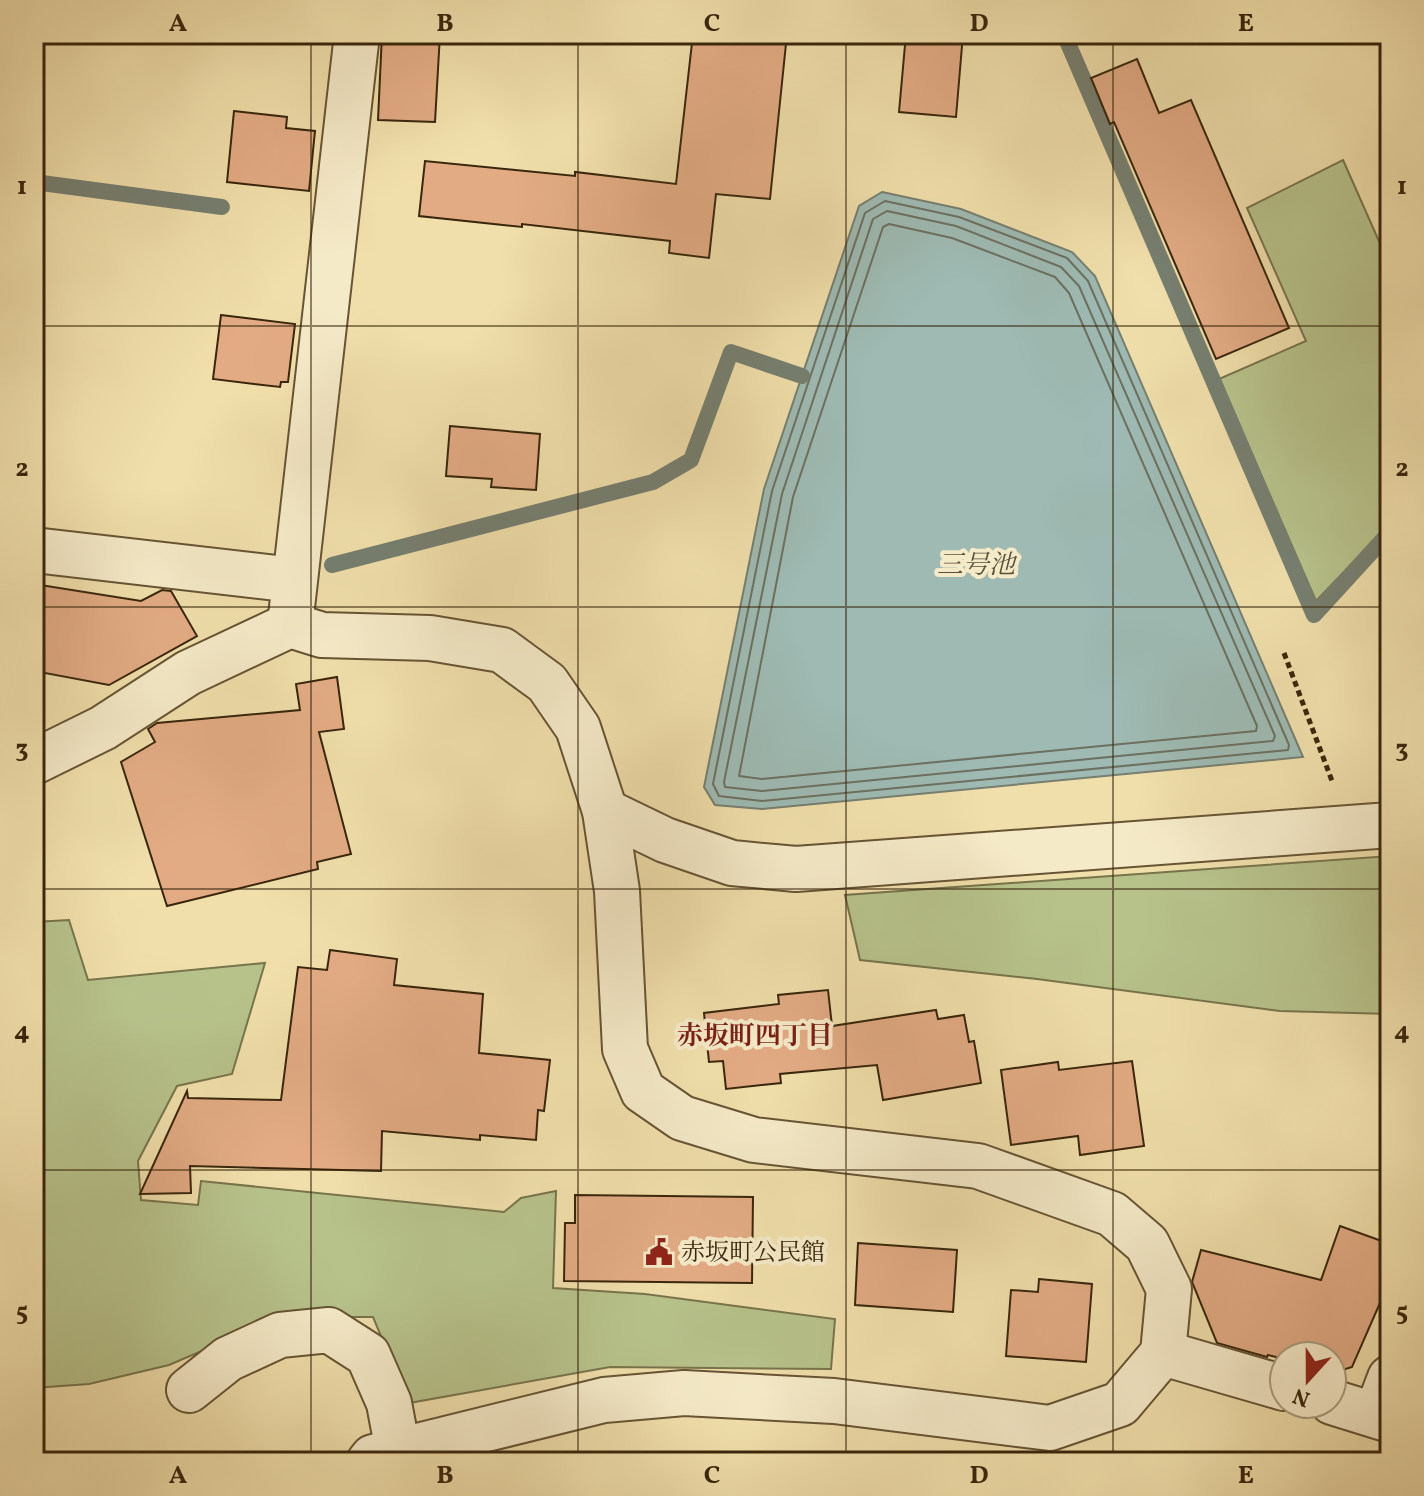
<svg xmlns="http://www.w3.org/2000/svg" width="1424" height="1496" viewBox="0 0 1424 1496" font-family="Vollkorn,'Noto Serif JP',serif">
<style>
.green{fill:#b7c28b;stroke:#78744c;stroke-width:2}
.water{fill:#9ebab3;stroke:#767f70;stroke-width:2}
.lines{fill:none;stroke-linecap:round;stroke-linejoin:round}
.shore{stroke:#6c7060;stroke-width:2}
.stream{stroke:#767f70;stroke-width:16}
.building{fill:#e2ab84;stroke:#39260c;stroke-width:2}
.minor-casing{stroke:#675434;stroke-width:48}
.path{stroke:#39260c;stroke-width:5;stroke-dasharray:6 4;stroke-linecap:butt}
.minor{stroke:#f5eac8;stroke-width:44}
.grid{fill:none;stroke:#39260c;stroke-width:2;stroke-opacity:0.55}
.labels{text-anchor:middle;stroke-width:8;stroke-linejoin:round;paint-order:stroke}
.poi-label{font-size:24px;fill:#39260c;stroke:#f5eac8;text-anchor:start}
.water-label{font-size:26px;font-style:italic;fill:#57523e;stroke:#f5eac8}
.neighbourhood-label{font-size:26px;font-weight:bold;fill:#7a1f14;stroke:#f5eac8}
.neatline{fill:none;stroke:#39260c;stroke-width:3}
.grid-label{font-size:26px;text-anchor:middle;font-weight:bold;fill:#39260c}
</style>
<rect width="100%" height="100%" fill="#f0dfab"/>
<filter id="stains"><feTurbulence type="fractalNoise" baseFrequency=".0025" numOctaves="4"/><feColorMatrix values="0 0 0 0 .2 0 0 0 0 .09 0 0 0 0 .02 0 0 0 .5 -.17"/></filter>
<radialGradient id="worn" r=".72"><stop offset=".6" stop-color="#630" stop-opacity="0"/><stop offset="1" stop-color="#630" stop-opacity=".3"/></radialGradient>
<g class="green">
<polygon points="1343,160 1390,266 1390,524 1316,601 1219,379 1306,341 1247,208"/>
<polygon points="1390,856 1390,1014 1280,1011 1037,979 860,960 845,895"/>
<polygon points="69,920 88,980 265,963 232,1074 177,1086 138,1161 141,1200 198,1205 201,1181 504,1212 521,1198 556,1191 553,1288 645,1294 835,1319 831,1369 610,1367 409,1403 373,1317 281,1317 169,1365 89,1384 34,1388 34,922"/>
</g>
<polygon class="water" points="882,192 961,209 1072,252 1095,276 1303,757 762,809 715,805 704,787 764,489 859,206"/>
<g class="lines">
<g class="shore">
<polygon points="885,201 959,217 1067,258 1088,281 1289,745 1288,750 762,801 719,796 713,784 772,491 865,213"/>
<polygon points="887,211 956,226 1061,267 1079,286 1275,736 1273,741 762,791 725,787 724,782 782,494 873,219"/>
<polygon points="889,224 952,238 1055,277 1069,293 1257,726 1256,731 762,779 739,776 793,497 883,227"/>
</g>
<g class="stream">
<polyline points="1064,34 1314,615 1390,532"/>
<polyline points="34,182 222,207"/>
<polyline points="332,565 653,482 691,460 731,352 802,376"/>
</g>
</g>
<g class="building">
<polygon points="382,34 440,34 435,122 378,120"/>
<polygon points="693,34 787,34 770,199 716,194 709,258 669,253 670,241 522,224 522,227 419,216 425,161 575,176 575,172 676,184"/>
<polygon points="906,34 963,34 956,117 899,112"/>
<polygon points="1137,59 1159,113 1191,100 1289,328 1216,359 1114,122 1110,124 1091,78"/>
<polygon points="234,111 287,117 286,128 315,131 309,191 227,182"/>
<polygon points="221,315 295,324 288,382 281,382 280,387 213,379"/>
<polygon points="450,426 540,434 536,490 491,487 492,479 446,476"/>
<polygon points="34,584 141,601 162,590 171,591 197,636 109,685 34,671"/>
<polygon points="337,677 344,729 319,732 351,854 317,862 318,869 167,906 121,762 155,742 148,729 157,723 300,710 296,684"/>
<polygon points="330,950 397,959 394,985 483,994 479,1053 550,1060 544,1111 538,1110 536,1140 480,1135 480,1140 382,1131 381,1171 190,1166 191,1193 140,1194 187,1091 188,1098 281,1100 298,967 327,970"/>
<polygon points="828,990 832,1026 936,1010 938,1019 964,1015 969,1042 974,1041 981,1083 883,1100 877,1065 780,1074 781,1083 726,1089 723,1061 709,1062 704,1013 779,1004 778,995"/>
<polygon points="1132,1061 1144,1146 1080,1155 1078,1136 1011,1145 1001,1070 1058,1062 1059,1070"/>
<polygon points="575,1195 753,1197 752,1283 564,1281 565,1223 575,1223"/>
<polygon points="1340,1226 1390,1244 1390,1280 1352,1367 1336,1372 1332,1371 1332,1356 1284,1356 1284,1359 1268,1355 1267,1357 1217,1343 1192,1282 1201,1250 1321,1280"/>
<polygon points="858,1243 957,1250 953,1312 855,1305"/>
<polygon points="1039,1279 1092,1284 1086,1362 1006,1356 1011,1290 1038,1292"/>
</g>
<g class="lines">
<g class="minor-casing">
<g id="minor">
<polyline points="34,550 294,580"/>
<polyline points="290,625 357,34"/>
<polyline points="34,762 103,728 188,673 290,625 322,635 430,638 502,650 547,683 578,728 605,811 617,891 625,1049 643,1091 682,1118 754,1140 978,1166 1112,1214 1147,1244 1169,1289 1163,1353 1120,1404 1050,1428 834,1401 684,1393 604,1400 373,1457 369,1462"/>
<polyline points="605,811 665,840 732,863 796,869 1390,825"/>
<polyline points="1163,1353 1284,1388"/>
<polyline points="189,1390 228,1359 280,1335 329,1330 368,1355 389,1403 398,1451"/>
<polyline points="1332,1402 1390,1420"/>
<polyline points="1376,1415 1390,1378"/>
</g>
</g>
<polyline class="path" points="1284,653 1332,781"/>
<use href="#minor" class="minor"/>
</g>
<path class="grid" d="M311,34V1462M578,34V1462M846,34V1462M1113,34V1462M34,326H1390M34,607H1390M34,889H1390M34,1170H1390"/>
<defs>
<g id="civic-bare" transform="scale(2.16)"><path d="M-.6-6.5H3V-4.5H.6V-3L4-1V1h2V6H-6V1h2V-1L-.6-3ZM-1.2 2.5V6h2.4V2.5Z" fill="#8f2418" stroke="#f5eac8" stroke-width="2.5" paint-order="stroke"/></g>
</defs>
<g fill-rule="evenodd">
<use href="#civic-bare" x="659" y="1252"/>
</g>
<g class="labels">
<g class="poi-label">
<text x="681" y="1260">赤坂町公民館</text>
</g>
<g class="water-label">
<text x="976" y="573">三号池</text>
</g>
<g class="neighbourhood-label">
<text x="755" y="1044">赤坂町四丁目</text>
</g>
</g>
<rect width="1424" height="1496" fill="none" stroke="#f0dfab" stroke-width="88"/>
<g transform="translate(1308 1380) rotate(201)"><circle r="38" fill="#f5eac8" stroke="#aa9c7d" stroke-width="2"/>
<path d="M0-6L14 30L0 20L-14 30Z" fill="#8f2418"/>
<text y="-12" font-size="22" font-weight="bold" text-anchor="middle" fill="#39260c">N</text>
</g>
<rect x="44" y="44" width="1336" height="1408" class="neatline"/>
<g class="grid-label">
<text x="178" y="31">A</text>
<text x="445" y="31">B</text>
<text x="712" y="31">C</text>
<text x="979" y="31">D</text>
<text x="1246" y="31">E</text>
<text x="22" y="194">1</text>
<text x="1402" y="194">1</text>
<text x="22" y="476">2</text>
<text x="1402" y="476">2</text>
<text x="22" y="757">3</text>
<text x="1402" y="757">3</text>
<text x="22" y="1039">4</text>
<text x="1402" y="1039">4</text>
<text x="22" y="1320">5</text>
<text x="1402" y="1320">5</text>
<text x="178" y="1483">A</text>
<text x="445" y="1483">B</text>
<text x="712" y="1483">C</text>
<text x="979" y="1483">D</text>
<text x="1246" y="1483">E</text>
</g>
<rect width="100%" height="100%" filter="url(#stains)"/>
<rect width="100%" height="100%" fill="url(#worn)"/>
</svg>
